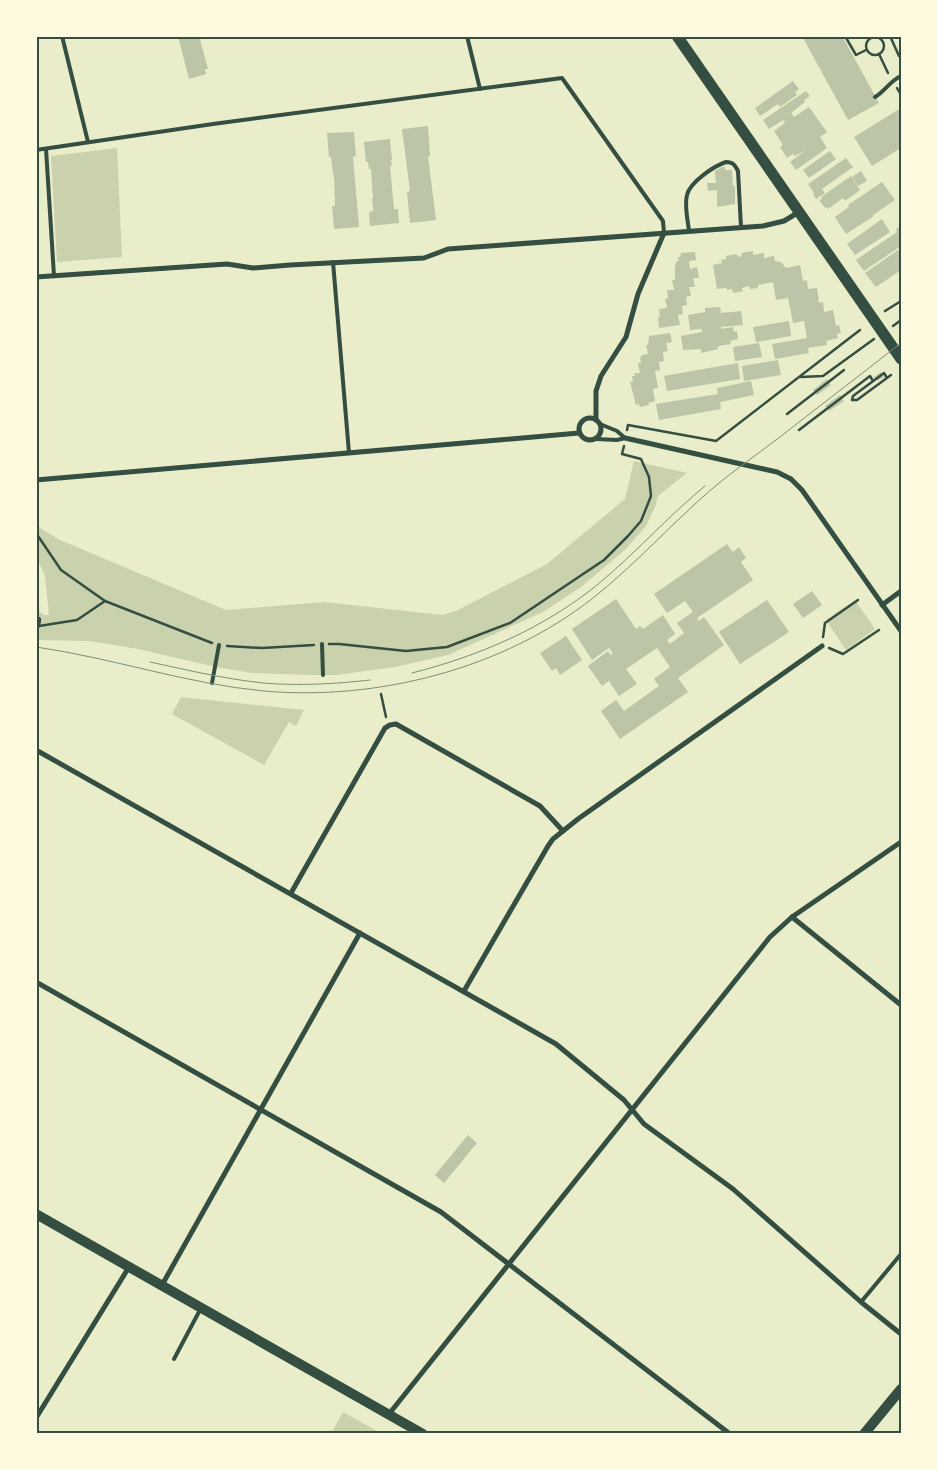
<svg xmlns="http://www.w3.org/2000/svg" width="937" height="1470" viewBox="0 0 937 1470" font-family="Lato,sans-serif">
<style>
.green{fill:#cad2ad}
.building{fill:#bcc5a7}
.lines{fill:none;stroke-linecap:round;stroke-linejoin:round}
.path{stroke:#344e41;stroke-width:2.5}
.service{stroke:#344e41;stroke-width:4}
.minor{stroke:#344e41;stroke-width:5}
.secondary{stroke:#344e41;stroke-width:10}
.trunk{stroke:#344e41;stroke-width:11}
.tram{stroke:#7c8e77;stroke-width:1}
.neatline{fill:none;stroke:#344e41;stroke-width:2}
</style>
<rect width="100%" height="100%" fill="#e9edc9"/>
<g class="green">
<polygon points="117,148 122,257 57,262 51,156"/>
<polygon points="634,461 687,473 658,496 655,507 646,526 626,549 581,587 543,612 448,655 395,667 336,675 311,675 252,673 216,667 138,649 90,641 36,640 36,608 44,615 49,615 45,575 36,557 36,519 40,528 60,540 226,610 324,602 442,615 456,611 547,564 625,499"/>
<polygon points="855,600 875,629 846,650 826,620"/>
<polygon points="181,697 304,710 296,726 289,722 264,765 172,714"/>
<polygon points="343,1412 382,1434 331,1434"/>
</g>
<g class="building">
<polygon points="178,36 199,36 208,69 205,69 206,74 189,79"/>
<polygon points="802,36 842,36 879,103 848,120"/>
<polygon points="793,81 799,89 795,92 797,95 780,107 778,104 760,116 755,108"/>
<polygon points="806,91 810,96 804,100 805,102 791,113 794,117 809,107 827,132 820,137 827,148 796,170 790,162 806,150 795,156 793,154 787,158 780,147 783,145 774,131 785,123 783,120 769,129 763,120"/>
<polygon points="901,108 901,148 872,166 854,137"/>
<polygon points="428,126 430,156 428,156 436,220 410,223 407,192 410,191 402,129"/>
<polygon points="354,132 356,156 353,157 359,227 334,229 332,206 335,206 334,175 333,175 331,157 329,157 327,133"/>
<polygon points="390,139 392,160 391,160 392,166 390,166 394,209 398,209 399,223 370,226 369,212 373,211 372,198 373,198 371,169 369,169 368,162 366,162 364,142"/>
<polygon points="830,151 836,159 809,178 803,170"/>
<polygon points="846,158 853,167 822,189 825,193 816,199 813,194 814,193 808,184"/>
<polygon points="722,167 725,167 725,170 732,170 733,186 735,186 735,204 717,207 717,190 708,191 707,183 716,183 715,171"/>
<polygon points="861,171 867,181 858,186 852,177"/>
<polygon points="851,176 860,190 845,201 843,198 828,209 827,207 825,208 819,200 822,199 821,197"/>
<polygon points="882,182 895,200 873,215 874,216 846,234 835,217 849,207 848,205"/>
<polygon points="882,219 890,232 855,255 847,244"/>
<polygon points="901,226 901,246 864,271 856,260 897,232 896,229"/>
<polygon points="901,248 901,270 876,287 865,273"/>
<polygon points="753,251 753,255 764,253 764,258 774,256 775,261 781,262 786,268 800,265 803,281 807,280 808,289 817,288 819,303 823,302 824,312 833,310 836,326 839,325 841,333 837,334 838,338 826,341 827,345 808,348 809,353 775,359 772,344 807,338 804,321 793,323 788,298 776,300 773,282 758,285 758,288 750,289 749,286 742,288 743,291 733,293 732,289 727,290 727,288 717,289 713,265 722,263 721,260 726,259 726,256 737,254 738,257 742,256 741,253"/>
<polygon points="695,252 696,260 689,261 690,269 697,267 699,278 693,278 695,287 689,287 691,296 686,297 687,305 682,306 683,314 678,315 680,325 659,328 658,317 660,317 659,309 667,308 665,299 668,298 667,290 674,290 672,280 675,280 675,266 677,261 679,261 678,257 680,257 681,253"/>
<polygon points="720,307 721,313 741,311 743,325 721,327 721,329 733,327 734,332 737,331 738,339 730,341 731,344 718,346 718,349 701,353 701,349 683,350 681,336 702,332 702,329 690,330 688,315 705,312 705,308"/>
<polygon points="789,321 791,336 756,342 753,327"/>
<polygon points="670,333 672,342 666,343 668,351 663,352 664,361 659,362 660,370 655,371 658,388 653,389 655,401 648,403 649,405 640,407 639,404 636,405 630,382 633,382 632,376 635,376 634,373 640,373 638,363 641,363 640,358 642,355 648,354 646,345 648,345 649,336"/>
<polygon points="759,343 762,357 735,361 733,347"/>
<polygon points="778,360 781,375 744,381 742,366"/>
<polygon points="738,363 740,379 667,391 664,376"/>
<polygon points="881,372 884,377 877,381 874,377"/>
<polygon points="827,379 831,385 817,395 813,390"/>
<polygon points="751,381 754,395 720,402 721,409 659,420 656,404 718,394 717,388"/>
<polygon points="840,395 844,401 829,411 825,406"/>
<polygon points="727,544 733,552 739,547 746,558 741,562 753,580 697,618 699,621 704,617 724,645 678,678 688,692 620,739 601,711 616,700 624,711 659,686 654,679 670,667 657,648 626,669 637,684 619,696 609,681 602,686 588,666 608,651 610,655 613,653 609,648 592,660 572,629 616,599 636,629 640,626 643,629 663,615 675,634 667,640 670,644 684,633 677,623 693,612 685,601 667,613 654,594"/>
<polygon points="812,591 822,605 803,618 793,604"/>
<polygon points="767,600 789,632 740,664 719,632"/>
<polygon points="566,636 582,660 560,675 556,668 552,671 540,653"/>
<polygon points="468,1135 477,1143 444,1183 435,1175"/>
</g>
<g class="lines">
<g class="path">
<polyline points="845,36 856,55 866,50"/>
<polyline points="890,36 899,56"/>
<circle cx="875" cy="46" r="9"/>
<polyline points="879,54 888,73"/>
<polyline points="897,88 901,95"/>
<polyline points="885,311 901,301"/>
<polyline points="893,326 901,320"/>
<polyline points="801,377 823,376 874,339"/>
<polyline points="887,378 884,373 853,396 852,400 857,400 891,375"/>
<polyline points="787,414 844,370"/>
<polyline points="627,430 628,425 716,441 860,330"/>
<polyline points="799,430 870,376 873,381"/>
<polyline points="36,533 61,570 105,601 212,643"/>
<polyline points="36,616 40,619 39,626 36,629"/>
<polyline points="39,626 77,620 105,601"/>
<polyline points="823,637 825,623 858,600"/>
<polyline points="329,644 339,644 406,651 447,647 510,623 604,560 628,536 641,521 651,496 649,477 641,459 622,454 624,446"/>
<polyline points="227,646 262,648 314,645"/>
<polyline points="829,648 843,654 879,630"/>
<polyline points="381,694 386,717"/>
</g>
<g class="service">
<polyline points="62,36 88,142"/>
<polyline points="467,36 480,89"/>
<path d="M875,97C885,91 890,81 901,76"/>
<polyline points="46,149 54,276"/>
<polyline points="36,150 213,124 562,78 663,221 664,233"/>
<path d="M689,231C688,221 684,206 687,195C690,182 714,166 726,162C733,162 735,165 738,171L741,227"/>
<polyline points="333,262 349,453"/>
<polyline points="600,424 617,431 625,438"/>
<polyline points="596,439 617,440 625,438"/>
<polyline points="322,644 323,675"/>
<polyline points="212,683 219,645"/>
<polyline points="861,1302 901,1254"/>
<polyline points="174,1359 201,1308"/>
</g>
<g class="minor">
<polyline points="36,277 227,264 253,268 290,265 424,258 448,249 763,226 784,221 799,212"/>
<circle cx="590" cy="429" r="11"/>
<polyline points="596,420 596,391 601,376 626,337 638,294 664,233"/>
<polyline points="625,438 777,472 791,479 802,490 901,631"/>
<polyline points="36,480 579,433"/>
<polyline points="882,605 901,591"/>
<polyline points="36,750 556,1044 624,1100 644,1124 733,1189 861,1302 901,1334"/>
<polyline points="291,893 385,728 390,725 396,724 540,806 563,831"/>
<polyline points="792,917 901,1005"/>
<polyline points="36,982 441,1212 730,1434"/>
<polyline points="464,991 548,846 553,839 578,819 822,646"/>
<polyline points="162,1285 360,933"/>
<polyline points="389,1414 770,937 792,917 901,842"/>
<polyline points="36,1418 129,1267"/>
</g>
<g class="secondary">
<polyline points="36,1214 423,1434"/>
<polyline points="864,1434 901,1389"/>
</g>
<polyline class="trunk" points="677,36 901,359"/>
<g class="tram">
<path d="M36,647C113,658 187,684 264,691C377,701 503,669 593,598C636,564 672,523 713,488C733,471 755,456 776,440C817,408 859,376 901,343"/>
<path d="M150,662C187,670 225,679 263,683C299,686 335,684 370,680"/>
<path d="M412,673C479,656 544,628 597,585C635,554 667,517 705,486"/>
</g>
</g>
<rect width="937" height="1470" fill="none" stroke="#fefae0" stroke-width="75"/>
<rect x="38" y="38" width="862" height="1394" class="neatline"/>
</svg>
